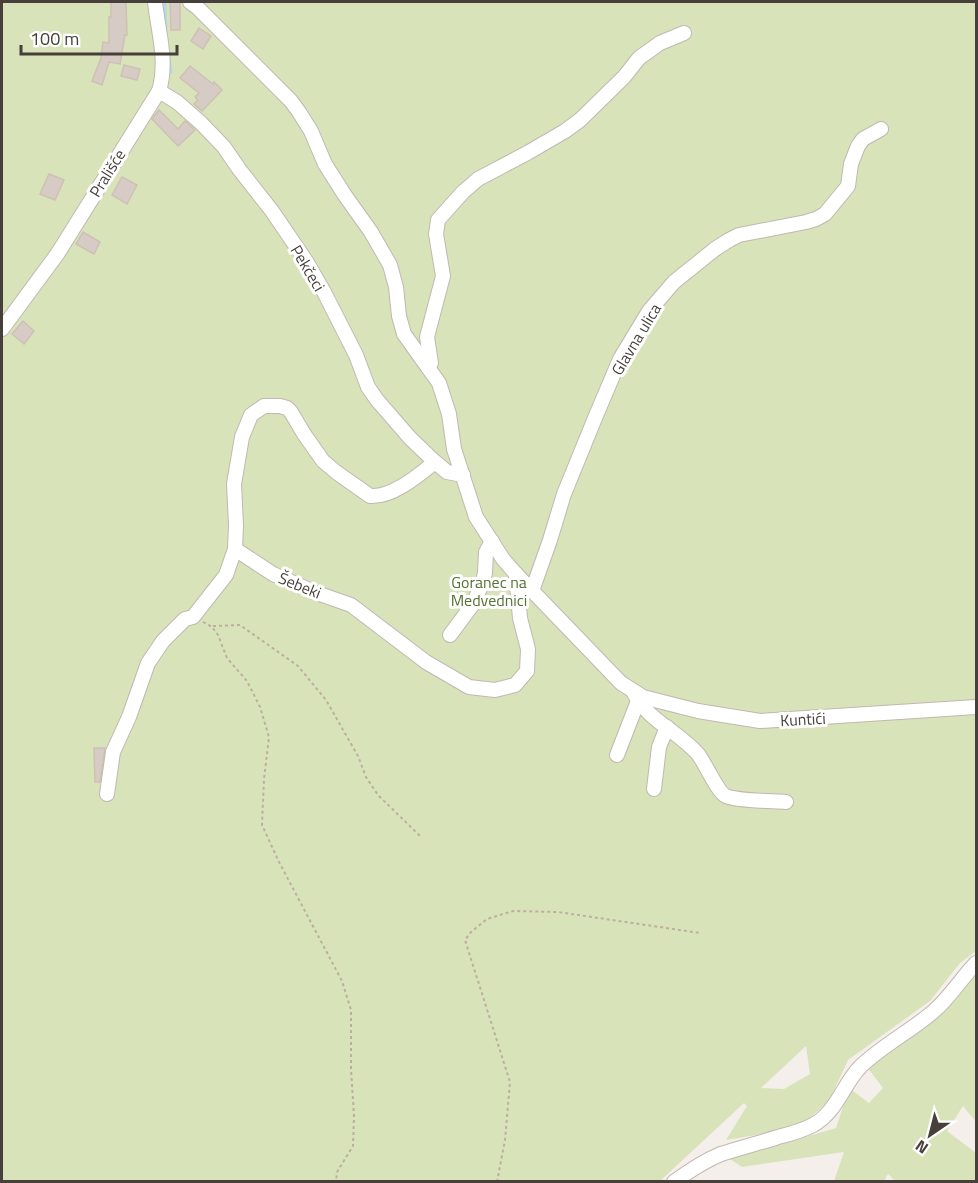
<svg xmlns="http://www.w3.org/2000/svg" width="978" height="1183" viewBox="0 0 978 1183" font-family="'Titillium Web',sans-serif">
<style>
.green{fill:#d8e3b9;fill-rule:evenodd}
.lines{fill:none;stroke-linecap:round;stroke-linejoin:round}
.stream{stroke:#afdce9;stroke-width:3}
.building{fill:#d7ccc5;stroke:#cec0b5;stroke-width:1.5}
.minor-casing{stroke:#c1b8b1;stroke-width:16}
.path{stroke:#beaea1;stroke-width:2;stroke-dasharray:3 3;stroke-linecap:butt}
.minor{stroke:#fff;stroke-width:14}
.labels{text-anchor:middle;stroke-width:6;stroke-linejoin:round;paint-order:stroke}
.street-label{font-size:16px;fill:#473f3a;stroke:#fff}
.park-label{font-size:16px;fill:#577333;stroke:#fff}
</style>
<rect width="100%" height="100%" fill="#f4efeb"/>
<g class="green">
<path d="M2,2H976V951L960,963L930,1001L848,1060L829,1101L798,1128L726,1140L747,1106L744,1103L660,1181L2,1182ZM806,1046L810,1074L784,1089L761,1088Z"/>
<polygon points="976,966 976,1122 963,1106 947,1131 976,1153 976,1181 895,1181 888,1174 884,1181 834,1181 844,1152 742,1167 730,1159 836,1128 849,1088 869,1103 883,1088 864,1063"/>
</g>
<g class="lines">
<g class="stream">
<polyline points="165,2 166,34"/>
<polyline points="169,59 171,72"/>
</g>
</g>
<g class="building">
<polygon points="111,2 126,2 127,35 125,35 120,64 109,62 102,85 92,81 101,58 103,42 109,43 109,17 111,17"/>
<polygon points="170,2 180,2 180,30 171,30"/>
<polygon points="199,28 211,36 203,49 191,41"/>
<polygon points="124,65 140,69 137,80 121,76"/>
<polygon points="190,66 213,84 214,82 222,90 202,111 194,104 198,100 195,97 199,93 180,78"/>
<polygon points="159,110 178,129 185,121 195,130 178,146 152,119"/>
<polygon points="49,174 64,180 55,200 40,194"/>
<polygon points="122,177 137,185 127,204 112,195"/>
<polygon points="83,232 100,242 94,254 76,244"/>
<polygon points="23,321 34,331 24,344 12,334"/>
<polygon points="94,748 105,748 100,782 95,782"/>
</g>
<g class="lines">
<g class="minor-casing">
<g id="minor">
<polyline points="190,2 198,8 291,101 299,112 311,131 325,164 344,194 371,232 390,265 396,287 399,316 404,334 439,383 449,414 454,449 476,517 503,559 516,574 621,683 643,697 698,711 760,721 976,707"/>
<polyline points="159,91 177,102 201,123 224,147 239,169 272,211 306,261 324,292 356,355 368,387 377,400 410,438 435,462 447,472 463,475"/>
<path d="M2,329L58,253L159,91C168,61 158,31 155,2"/>
<polyline points="428,367 431,363 427,337 443,276 436,234 438,220 463,192 478,179 529,152 565,131 580,120 624,77 639,58 660,43 684,33"/>
<path d="M235,549L236,525L234,484L242,437L251,415L264,406H280L287,408L291,412L304,434L323,461L336,472L370,496C392,498 419,475 435,462"/>
<polyline points="532,591 550,540 564,494 595,418 620,359 649,311 674,282 715,249 729,240 739,235 806,222 816,219 825,214 848,186 851,164 858,146 863,139 881,129"/>
<polyline points="450,635 473,604 482,584 485,573 486,552 492,541"/>
<path d="M634,693C647,720 679,732 698,754C705,763 718,793 726,796C736,801 773,801 786,802"/>
<polyline points="617,755 638,701"/>
<polyline points="654,789 659,747 667,727"/>
<polyline points="107,794 113,752 129,717 148,663 163,641 185,619 193,617 226,575 235,549 273,574 314,592 351,605 426,662 469,687 495,690 515,685 527,671 528,649 520,618 516,574"/>
<path d="M674,1182C689,1171 704,1161 721,1154C740,1148 759,1143 778,1137C790,1134 802,1131 813,1125C837,1112 843,1084 861,1066C883,1045 911,1031 934,1011C950,997 961,979 976,963"/>
</g>
</g>
<g class="path">
<polyline points="203,622 212,627 218,635 227,658 247,681 260,707 269,737 264,779 262,825 279,862 342,981 351,1010 351,1069 354,1116 353,1146 337,1172 336,1182"/>
<polyline points="213,626 240,625 298,666 326,700 358,756 366,777 378,795 420,836"/>
<polyline points="497,1182 505,1140 510,1082 465,940 471,932 487,919 513,911 558,912 700,933"/>
</g>
<use href="#minor" class="minor"/>
</g>
<g class="labels">
<g class="street-label">
<text transform="translate(107 173) rotate(-58)" y="6">Prališće</text>
<text transform="translate(308 268) rotate(59)" y="6">Pekčeci</text>
<text transform="translate(636 339) rotate(-59)" y="6">Glavna ulica</text>
<text transform="translate(300 585) rotate(22)" y="6">Šebeki</text>
<text transform="translate(803 719) rotate(-3)" y="6">Kuntići</text>
</g>
<g class="park-label">
<text x="489" y="588">Goranec na<tspan x="489" dy="18">Medvednici</tspan></text>
</g>
</g>
<rect width="978" height="1183" fill="none" stroke="#473f3a" stroke-width="6"/>
<g transform="translate(930 1135) rotate(215)" stroke="#ffffff" stroke-width="4.5" paint-order="stroke">
<path d="M0-4.5L10 22L0 15L-10 22Z" fill="#473f3a"/>
<text y="-9" font-size="16" font-weight="bold" text-anchor="middle" fill="#473f3a">N</text>
</g>
<path d="M21 45v9h156v-9" fill="none" stroke="#473f3a" stroke-width="3"/>
<text x="30" y="45" font-size="18" fill="#473f3a" stroke="#ffffff" stroke-width="4.5" paint-order="stroke">100 m</text>
</svg>
